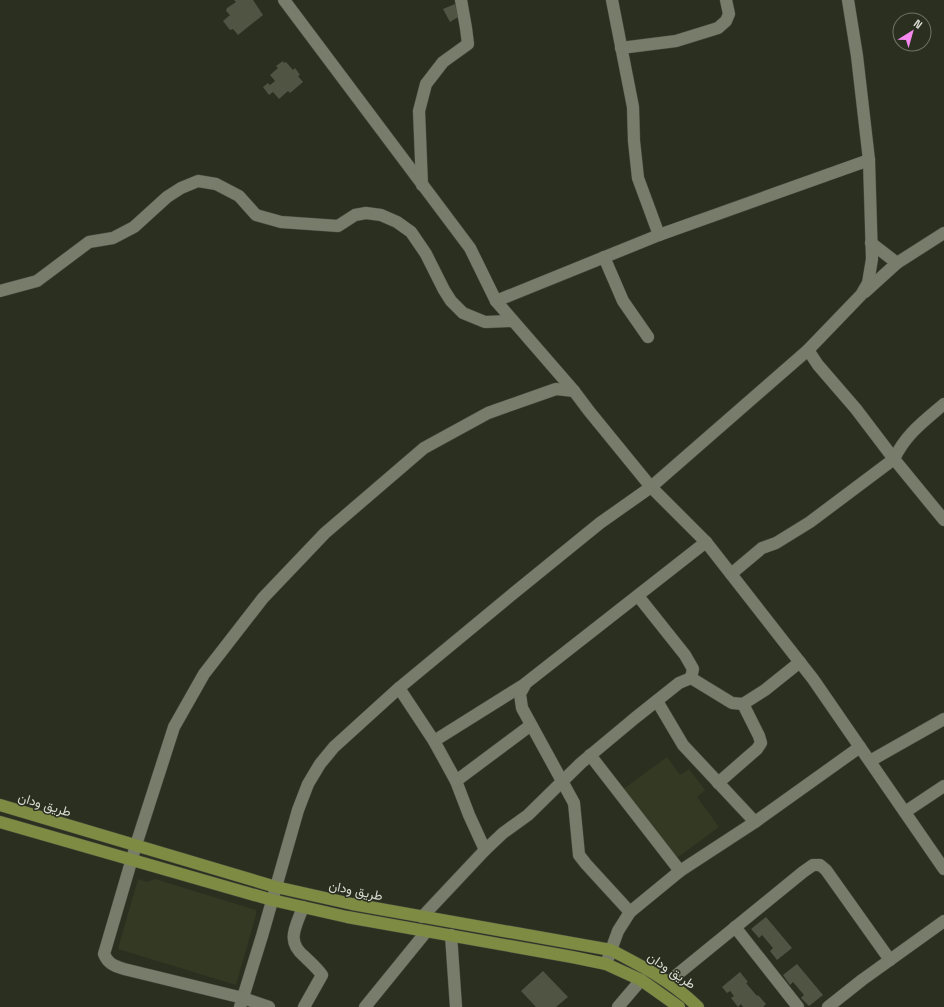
<svg xmlns="http://www.w3.org/2000/svg" width="944" height="1007" viewBox="0 0 944 1007" font-family="'Space Grotesk',Vazirmatn,sans-serif">
<style>
.built{fill:#343923}
.building{fill:#4f5443}
.lines{fill:none;stroke-linecap:round;stroke-linejoin:round}
.minor-casing{stroke:#474a3d;stroke-width:13}
.major-casing{stroke:#474a3d;stroke-width:13}
.minor{stroke:#787c6b;stroke-width:12}
.major{stroke:#7d8b43;stroke-width:12}
.labels{text-anchor:middle;stroke-width:3;stroke-linejoin:round;paint-order:stroke}
.street-label{font-size:13px;fill:#d8dbd1;stroke:#2b2f20}
</style>
<rect width="100%" height="100%" fill="#2b2f20"/>
<g class="built">
<polygon points="667,757 680,775 689,769 705,790 697,797 719,827 674,860 622,790"/>
<polygon points="138,879 147,882 155,879 256,910 256,915 236,985 118,949"/>
</g>
<g class="building">
<polygon points="234,0 253,0 263,15 238,35 233,29 230,30 223,21 230,15 226,11 227,8 236,2"/>
<polygon points="455,4 460,16 450,22 443,9"/>
<polygon points="283,61 284,63 286,62 293,70 295,68 300,75 298,76 303,82 290,93 288,91 279,99 273,92 269,95 263,87 268,83 270,85 275,81 270,75 278,68 276,66"/>
<polygon points="766,917 792,948 777,960 770,951 773,948 762,935 759,938 751,929"/>
<polygon points="797,964 823,995 809,1006 801,998 804,995 793,982 790,985 783,975"/>
<polygon points="543,971 568,997 556,1007 536,1007 521,991"/>
<polygon points="740,972 748,982 746,983 757,996 758,995 766,1004 763,1007 743,1007 741,1004 738,1007 731,998 734,996 730,991 727,993 722,987"/>
</g>
<g class="lines">
<g class="minor-casing">
<g id="minor">
<polyline points="284,0 470,248 496,301 574,391 589,411 651,487 706,542 731,574 813,679 944,869"/>
<polyline points="612,0 633,107 634,141 638,178 659,235"/>
<polyline points="621,48 676,41 718,28 726,21 729,14 726,0"/>
<polyline points="422,185 419,111 426,84 443,62 468,44 466,28 461,0"/>
<polyline points="871,243 897,263"/>
<polyline points="604,257 623,301 648,337"/>
<polyline points="0,291 37,281 89,242 113,238 134,227 167,197 181,188 198,181 216,184 239,196 256,215 281,222 338,226 355,215 366,213 381,215 397,222 411,232 426,254 444,290 451,301 463,313 485,322 513,321"/>
<polyline points="865,292 897,263 944,233"/>
<polyline points="496,301 659,235 869,160"/>
<polyline points="808,350 818,365 856,409 894,459 944,520"/>
<path d="M731,574L762,548L776,543L810,522L894,459C906,434 923,422 944,404"/>
<polyline points="638,596 685,655 693,669 691,678"/>
<polyline points="399,688 434,741 456,781 469,815 485,850"/>
<polyline points="657,701 683,745 755,822"/>
<polyline points="434,741 525,684"/>
<polyline points="590,755 680,871"/>
<polyline points="870,761 944,719"/>
<polyline points="456,781 531,725"/>
<polyline points="718,783 757,749 761,743 759,736 743,704"/>
<polyline points="905,812 944,786"/>
<path d="M303,907C296,927 285,941 305,957C311,963 317,968 322,975L304,1007"/>
<polyline points="630,912 586,864 579,855 574,803 522,708 520,694 526,683 706,542"/>
<polyline points="422,917 485,850 503,833 528,815 581,763 635,718 679,683 691,678 732,703 743,704 765,690 800,662"/>
<polyline points="735,927 798,1007"/>
<polyline points="451,935 456,1007"/>
<polyline points="606,964 618,931 630,912 680,871 755,822 860,747"/>
<polyline points="668,982 803,872 813,865 820,865 826,870 890,960"/>
<polyline points="240,1007 262,936 298,810 308,784 320,764 334,747 399,688 509,597 600,523 651,487 808,350 861,295 868,283 872,259 869,160 857,56 848,0"/>
<path d="M269,1007L243,998L124,969C115,966 108,964 104,954L136,845L174,727L204,674L263,598L325,533L424,448L488,413L556,389L574,391"/>
<polyline points="365,1007 426,932"/>
<polyline points="618,1007 641,980"/>
<polyline points="828,1007 862,980 944,921"/>
</g>
</g>
<g class="major-casing">
<g id="major">
<path d="M0,805L276,887L352,904L611,950C644,967 671,981 698,1007"/>
<polyline points="0,822 272,900 347,917 572,957 606,964 641,980 679,1007"/>
</g>
</g>
<use href="#minor" class="minor"/>
<use href="#major" class="major"/>
</g>
<g class="labels">
<g class="street-label">
<text transform="translate(45 804) rotate(17)" y="5">طريق ودان</text>
<text transform="translate(356 890) rotate(12)" y="5">طريق ودان</text>
<text transform="translate(672 970) rotate(34)" y="5">طريق ودان</text>
</g>
</g>
<g transform="translate(912 32) rotate(37)"><circle r="19" fill="#2b2f20" stroke="#707467"/>
<path d="M0-3L7 15L0 10L-7 15Z" fill="#f589ee"/>
<text y="-6" font-size="11" font-weight="bold" text-anchor="middle" fill="#d8dbd1">N</text>
</g>
</svg>
